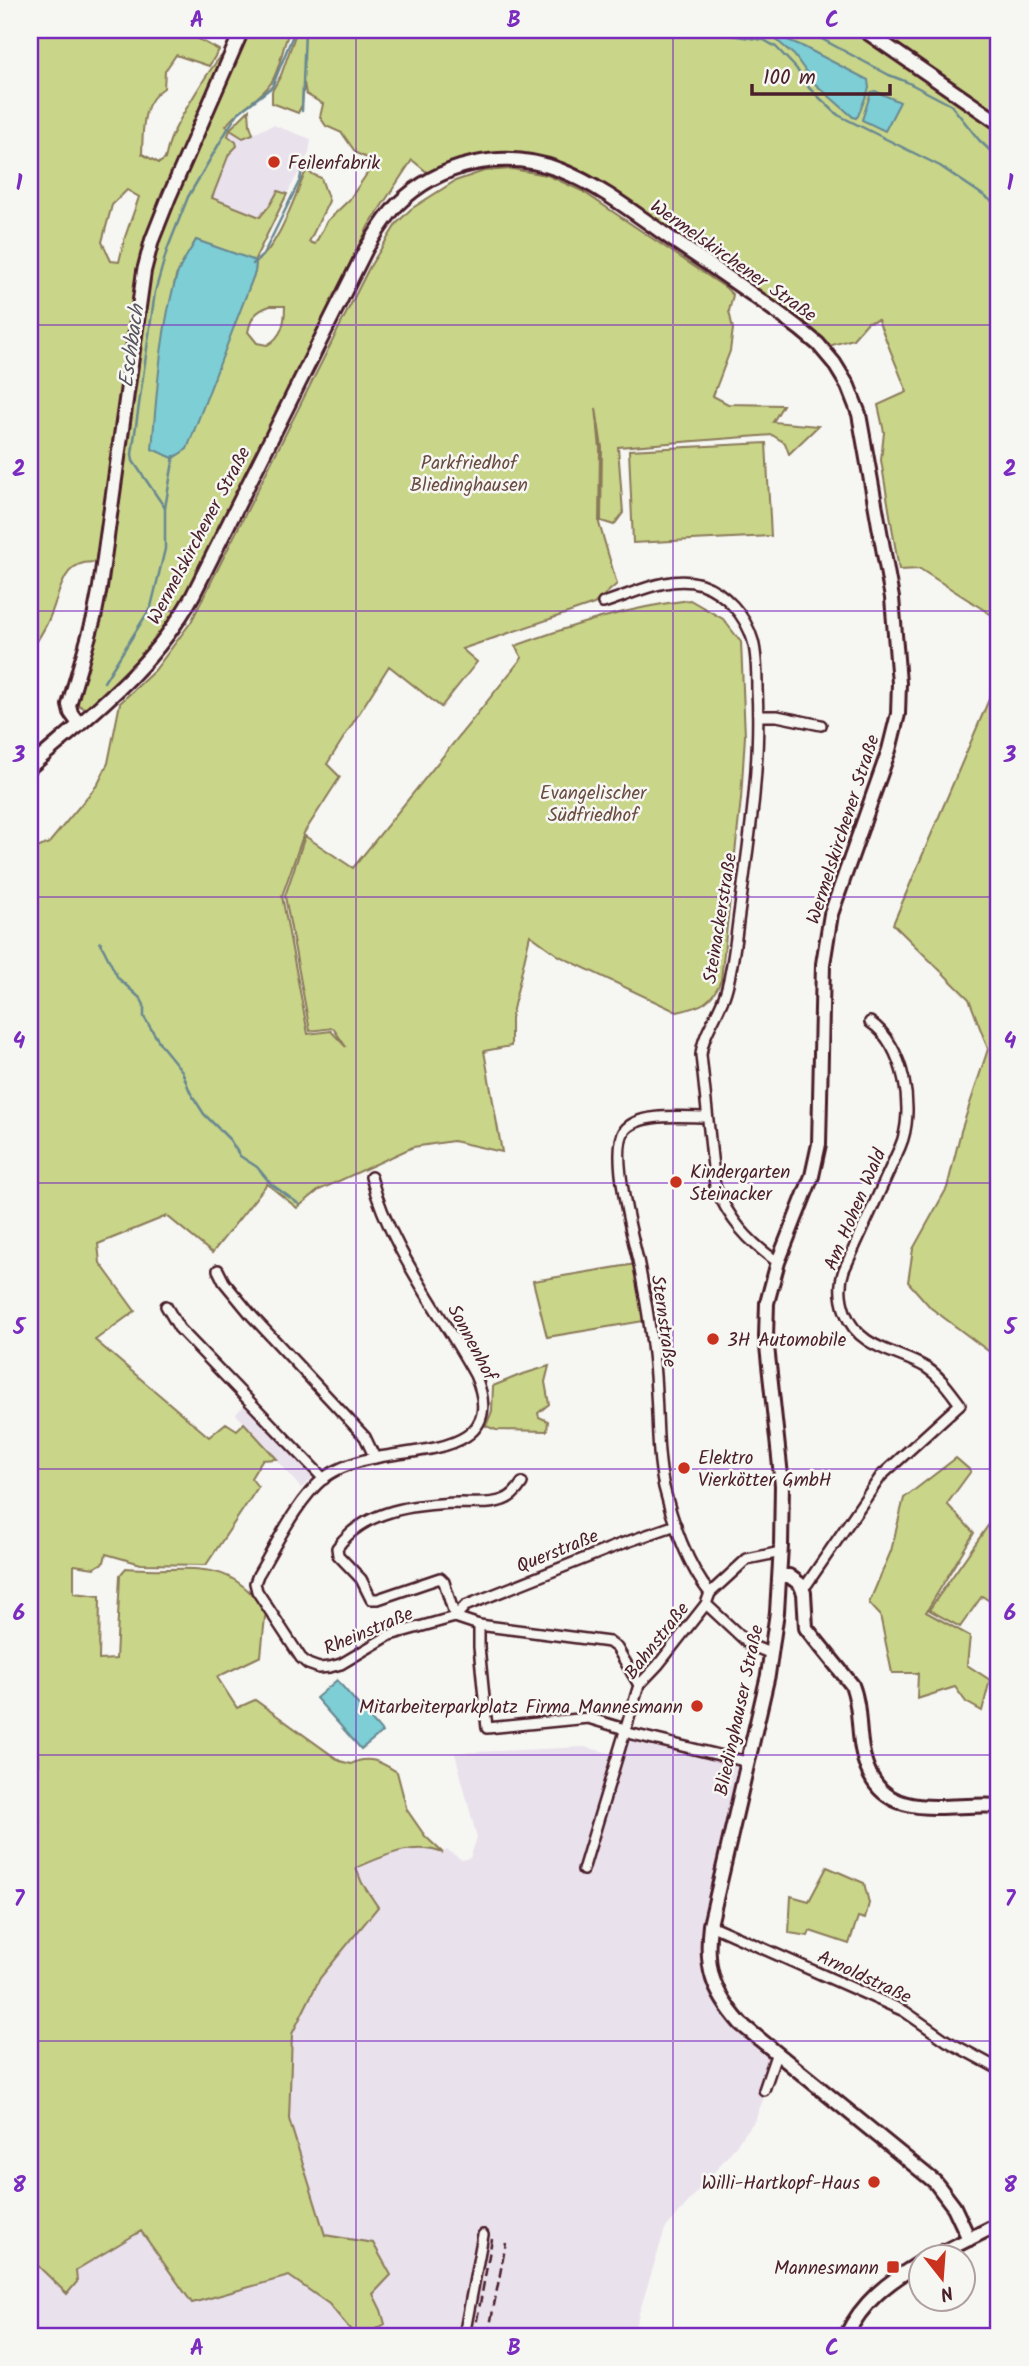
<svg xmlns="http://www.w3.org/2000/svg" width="1029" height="2366" viewBox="0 0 1029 2366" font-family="Kalam,sans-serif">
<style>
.built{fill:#e9e1ec}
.green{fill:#c9d588;stroke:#8a7a5a;stroke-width:2;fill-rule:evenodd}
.water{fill:#7dced5;stroke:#698891;stroke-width:2}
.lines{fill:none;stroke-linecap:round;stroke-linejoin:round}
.stream{stroke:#698891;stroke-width:2.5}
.street-casing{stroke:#4a1f2b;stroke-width:14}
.secondary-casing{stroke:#4a1f2b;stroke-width:18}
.street{stroke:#f6f6f2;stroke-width:9}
.secondary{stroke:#f6f6f2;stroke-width:12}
.rail{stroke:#4a1f2b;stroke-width:2.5;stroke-dasharray:10 5;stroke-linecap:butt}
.grid{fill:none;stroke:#7b2cbf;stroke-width:2;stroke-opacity:0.55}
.poi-dot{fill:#c8321e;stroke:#f6f6f2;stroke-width:2.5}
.labels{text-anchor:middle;stroke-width:5;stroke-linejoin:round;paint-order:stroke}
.poi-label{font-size:19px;fill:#4a1f2b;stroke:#f6f6f2;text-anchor:start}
.street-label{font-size:19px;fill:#4a1f2b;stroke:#f6f6f2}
.park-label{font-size:19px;fill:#6a4c42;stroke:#f6f6f2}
.water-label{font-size:21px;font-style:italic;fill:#59545e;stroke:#f6f6f2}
.neatline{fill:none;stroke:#7b2cbf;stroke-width:2.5}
.grid-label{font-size:23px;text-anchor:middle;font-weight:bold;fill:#7b2cbf}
</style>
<rect width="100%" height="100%" fill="#f6f6f2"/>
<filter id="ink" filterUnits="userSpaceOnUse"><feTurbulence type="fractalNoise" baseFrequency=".0143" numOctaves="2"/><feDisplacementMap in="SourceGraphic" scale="14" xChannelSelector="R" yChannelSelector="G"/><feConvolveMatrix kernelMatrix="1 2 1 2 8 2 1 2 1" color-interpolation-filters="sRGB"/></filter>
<g filter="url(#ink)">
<g class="built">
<polygon points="273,125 311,139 309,153 287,194 278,191 270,205 260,217 212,198 229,154 237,146 232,139 228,136 230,129 243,138"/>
<polygon points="246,1403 298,1457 314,1477 301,1488 236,1414"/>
<polygon points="624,1734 740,1764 700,1945 701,1963 703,1977 710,1995 728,2021 777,2064 755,2120 727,2157 665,2229 632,2336 30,2336 30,2258 54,2282 141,2231 192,2303 289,2276 329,2304 354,2334 381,2310 373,2294 373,2243 325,2235 289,2119 292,2034 320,1978 378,1907 362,1883 355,1868 392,1853 414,1848 429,1847 443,1853 447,1850 462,1860 470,1858 477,1838 455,1753 584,1747 618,1755"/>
</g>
<g class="green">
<path d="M30,30H182L219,50L209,66L176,55L165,71L164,88C141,102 143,130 142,154L159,163L165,159C167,152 168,145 171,138C177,123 213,61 224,54L225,56L152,229L99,563C61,557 61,593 49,619C44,631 36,642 30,653ZM127,190L139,197L125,237L119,262L111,261L102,242L112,205Z"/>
<path d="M246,30H290C282,46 281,68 271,83C259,101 238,108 226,126L230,129L249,110L250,125L253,134L243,138L230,130L228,136L236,142L237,146L229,154L212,198L260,217L270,205L278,191L287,194L254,261L196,240L176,276L164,333L218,366L255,272L256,262C279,246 294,197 306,171L321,178L329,201L309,242L315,244L327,221L349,200L375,162L356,153L342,133L326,126L320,117L323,104L306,94L304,83L302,105L298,113L272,103V91L281,75L297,30H856L999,128V648L998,619L920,569L899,570L881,460L884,432L878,405L907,392L878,320L868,322L853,339L829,346L805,324C762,294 718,263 674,233C643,211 612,186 577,169C531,146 473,149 428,173L412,160L369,225L182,603C156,642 127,678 90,707L84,708L78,705L75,698L143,300L155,245ZM270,306H285C285,323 282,337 267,345L257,343L248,332C251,318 255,311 270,306Z"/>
<polygon points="872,30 999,30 999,116"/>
<path d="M512,169L547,175L582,191L726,288L733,295L729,311L733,329L730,351L713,396L728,404L783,405L773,422L818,426L789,454L785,443L772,435L618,447L623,513L614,525L601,521L602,448L596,408L600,449L599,523L617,584L594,604L462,649L477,662L441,707L389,666L327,764L340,777L304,833L282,896L308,1034L331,1031L346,1047L333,1028L310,1031L285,896L305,836L353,868L522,658L515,646C573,625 629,607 690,600L723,619L741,642L745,736L741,799L721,980C712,1003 701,1007 677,1012L559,956L530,935L511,1018V1046L484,1051L502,1152L453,1141L413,1147L319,1190L297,1208L267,1184L212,1253L167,1216L98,1244L100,1263L135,1311L95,1340L209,1437L226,1423L237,1430L244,1423L277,1459L262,1460L251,1478L258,1487L206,1565L141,1564L106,1554L104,1562L94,1568L74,1565V1593L100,1596L99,1660L116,1659L120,1575L126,1568C190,1574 226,1552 268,1614L265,1617L261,1656L217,1677L237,1708L255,1700L340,1761L351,1764C369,1754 382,1763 397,1772L407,1810L425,1836L443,1853C413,1841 384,1856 356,1868L362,1883L378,1907L320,1978L292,2034L289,2119L325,2235L373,2243L391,2275L373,2294L381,2310L385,2324L369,2333L354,2334L329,2304L289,2276L192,2303L141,2231L76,2270L77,2282L67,2294L30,2258V1772L39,1765L37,1752L30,1745V851L49,843L98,784L108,763L120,703L155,670L191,622L369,268L397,223L411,209L455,181L484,171Z"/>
<polygon points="766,443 771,536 633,543 629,450"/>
<polygon points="999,676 999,1359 931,1308 908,1282 913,1249 947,1188 961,1131 988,1049 969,999 893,924"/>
<polygon points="636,1264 644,1321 547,1337 533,1281"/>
<polygon points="549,1366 545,1382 549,1404 538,1413 539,1417 548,1421 547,1431 496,1430 486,1426 492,1411 493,1386 520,1375"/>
<polygon points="956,1458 971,1471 947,1504 974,1533 926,1612 970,1636 967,1665 990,1680 982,1711 966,1702 955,1687 917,1699 918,1673 892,1673 880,1615 869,1603 891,1551 904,1498"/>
<polygon points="999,1510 999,1602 997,1606 982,1596 960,1627 929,1610"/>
<polygon points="827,1867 864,1883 869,1903 865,1919 858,1917 849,1944 810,1931 808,1936 789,1933 791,1896 809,1901"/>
</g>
<g class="water">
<polygon points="778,36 800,45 868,80 869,88 858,116 856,118 853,117 814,83 794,55 774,38"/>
<polygon points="875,91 900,102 885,131 862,120 871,92"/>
<path d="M196,240L253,260L256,262L255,272L187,449L173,458L152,449C157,392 160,333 176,278C180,264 189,253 196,240Z"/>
<polygon points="337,1680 382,1732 361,1749 316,1698"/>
</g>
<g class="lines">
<g class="stream">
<polyline points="721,30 730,35 764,40 776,47 796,68 809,88 838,115 940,166 999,206"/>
<polyline points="805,30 889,75 907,82 951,105 979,140 999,159"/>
<polyline points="302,111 305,30"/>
<polyline points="253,264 263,255 300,180 302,170"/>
<polyline points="165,508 174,456"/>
<polyline points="104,682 151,607 165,549 165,508 133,461 132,454 155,292 167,250 188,197 229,127 238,113 272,87 295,30"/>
<polyline points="100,942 118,978 141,999 144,1005 144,1017 161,1045 182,1071 190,1092 204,1114 230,1140 240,1156 257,1167 271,1184 299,1204"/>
<path d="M30,1861C38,1845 42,1823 37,1806"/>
</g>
<g class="street-casing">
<g id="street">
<path d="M603,603C633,594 669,574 701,584C725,592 746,616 753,641C757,656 757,673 757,689C761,761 750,835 740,907C736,934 734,964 726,991C720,1013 703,1032 701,1055L715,1186C729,1219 748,1242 778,1262"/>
<polyline points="759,716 777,716 821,725"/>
<path d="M706,1117C684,1117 639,1112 625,1130C610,1150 632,1236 638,1260C647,1304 654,1348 656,1392C658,1424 657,1455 664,1487C672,1520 688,1567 710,1593"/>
<path d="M371,1177C390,1249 440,1311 475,1375C508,1450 428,1448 379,1457C361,1460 338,1467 324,1478C297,1500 276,1545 258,1575L255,1583L257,1591L301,1658L308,1664L319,1668L330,1667L341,1664L390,1635L455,1617L479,1625L609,1642L617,1648L639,1685"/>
<polyline points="218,1270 224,1282 252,1316 365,1437 375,1458"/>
<polyline points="166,1306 179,1328 324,1479"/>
<path d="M802,1588L807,1584L881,1476L960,1404C950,1391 941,1377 927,1368C897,1350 859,1350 845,1312C840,1298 839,1284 844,1270L900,1147C916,1111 904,1044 870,1022"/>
<polyline points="706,1604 750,1645 772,1654"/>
<path d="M455,1617L444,1582L440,1578L378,1599H371L361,1579L338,1555L337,1548C364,1509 417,1504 460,1503C473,1503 490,1505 503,1500C512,1497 517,1491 522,1483"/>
<polyline points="455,1617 465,1606 621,1544 676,1525"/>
<polyline points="479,1625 479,1647 487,1728 588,1718 625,1729"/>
<polyline points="624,1732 748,1762"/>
<polyline points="583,1870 639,1685 658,1665 706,1604 710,1593 747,1559 781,1552"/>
<polyline points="710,1925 904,2011 947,2041 999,2069"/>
<polyline points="764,2090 776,2055"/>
<polyline points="464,2336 483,2235"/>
</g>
</g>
<g class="secondary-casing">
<g id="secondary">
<polyline points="864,30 999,123"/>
<polyline points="79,724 71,713 69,705 94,618 100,587 144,271 152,240 169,197 242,30"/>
<path d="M30,767C91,714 154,667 193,595L366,249C376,233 385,218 397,205C439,163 504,148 560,170C601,186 637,215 673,240C716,269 759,298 800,329L818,344L834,363L848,386L859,414L892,598L899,683L898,714L889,750L831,914L823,964L819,1144L812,1176L778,1262L767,1303L766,1337L782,1485L781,1546L777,1612L768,1675L710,1925C705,1968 712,1991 741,2024L935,2182L954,2207L969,2239"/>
<path d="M780,1576H789L800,1584L804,1593L806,1628L852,1685C860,1705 858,1728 862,1749C876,1828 943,1802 999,1806"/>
<polyline points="931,2258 999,2224"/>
<path d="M846,2336C862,2302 888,2282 920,2263"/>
</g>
</g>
<use href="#street" class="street"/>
<use href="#secondary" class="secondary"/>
<g class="rail">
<polyline points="474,2336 492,2239"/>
<polyline points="488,2336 506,2243"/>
</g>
</g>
</g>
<path class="grid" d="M356,30V2336M673,30V2336M30,325H999M30,611H999M30,897H999M30,1183H999M30,1469H999M30,1755H999M30,2041H999"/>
<g class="poi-dot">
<circle cx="274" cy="162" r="7"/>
<circle cx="676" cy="1182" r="7"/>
<circle cx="713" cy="1339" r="7"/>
<circle cx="684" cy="1468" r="7"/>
<circle cx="697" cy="1706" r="7"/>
<circle cx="874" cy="2182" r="7"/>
<rect x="886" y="2260" width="14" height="14" rx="3.5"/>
</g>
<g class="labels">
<g class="poi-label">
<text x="288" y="169">Feilenfabrik</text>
<text x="690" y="1178">Kindergarten<tspan x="690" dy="22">Steinacker</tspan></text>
<text x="727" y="1346">3H Automobile</text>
<text x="698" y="1464">Elektro<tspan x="698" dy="22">Vierkötter GmbH</tspan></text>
<text x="683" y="1713" text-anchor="end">Mitarbeiterparkplatz Firma Mannesmann</text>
<text x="860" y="2189" text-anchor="end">Willi-Hartkopf-Haus</text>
<text x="879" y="2274" text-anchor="end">Mannesmann</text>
</g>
<g class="street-label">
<text transform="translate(734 260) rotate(35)" y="7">Wermelskirchener Straße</text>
<text transform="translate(198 535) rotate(-62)" y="7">Wermelskirchener Straße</text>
<text transform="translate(842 829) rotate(-72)" y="7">Wermelskirchener Straße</text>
<text transform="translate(719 918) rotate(-81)" y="7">Steinackerstraße</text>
<text transform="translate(854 1209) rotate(-67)" y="7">Am Hohen Wald</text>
<text transform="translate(665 1321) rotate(82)" y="7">Sternstraße</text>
<text transform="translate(473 1342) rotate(62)" y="7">Sonnenhof</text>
<text transform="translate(557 1550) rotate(-22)" y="7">Querstraße</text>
<text transform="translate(368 1630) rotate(-23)" y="7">Rheinstraße</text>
<text transform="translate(656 1640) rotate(-52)" y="7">Bahnstraße</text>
<text transform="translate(738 1710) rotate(-78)" y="7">Bliedinghauser Straße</text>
<text transform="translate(865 1976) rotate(25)" y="7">Arnoldstraße</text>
</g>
<g class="park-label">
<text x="469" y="469">Parkfriedhof<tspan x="469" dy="22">Bliedinghausen</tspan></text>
<text x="593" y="799">Evangelischer<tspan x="593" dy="22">Südfriedhof</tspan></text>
</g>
<g class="water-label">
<text transform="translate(131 346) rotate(-82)" y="7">Eschbach</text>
</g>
</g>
<rect width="1029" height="2366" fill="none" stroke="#f6f6f2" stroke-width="77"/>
<g transform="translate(942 2278) rotate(163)"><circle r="33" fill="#f6f6f2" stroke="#b1a0a2" stroke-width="2"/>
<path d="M0-5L12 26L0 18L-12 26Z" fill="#c8321e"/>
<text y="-10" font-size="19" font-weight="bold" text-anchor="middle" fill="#4a1f2b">N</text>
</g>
<path d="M752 84v10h138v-10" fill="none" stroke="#4a1f2b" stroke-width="3.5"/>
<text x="763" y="84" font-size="21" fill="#4a1f2b" stroke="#f6f6f2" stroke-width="5" paint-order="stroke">100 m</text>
<rect x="38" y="38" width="952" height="2290" class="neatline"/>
<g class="grid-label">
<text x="197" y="27">A</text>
<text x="514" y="27">B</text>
<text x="832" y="27">C</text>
<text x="19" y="190">1</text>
<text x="1010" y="190">1</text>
<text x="19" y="476">2</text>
<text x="1010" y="476">2</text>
<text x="19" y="762">3</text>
<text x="1010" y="762">3</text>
<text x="19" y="1048">4</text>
<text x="1010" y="1048">4</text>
<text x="19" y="1334">5</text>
<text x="1010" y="1334">5</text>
<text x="19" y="1620">6</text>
<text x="1010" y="1620">6</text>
<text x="19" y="1906">7</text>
<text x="1010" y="1906">7</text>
<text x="19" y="2192">8</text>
<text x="1010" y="2192">8</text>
<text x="197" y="2355">A</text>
<text x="514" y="2355">B</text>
<text x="832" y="2355">C</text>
</g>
</svg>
